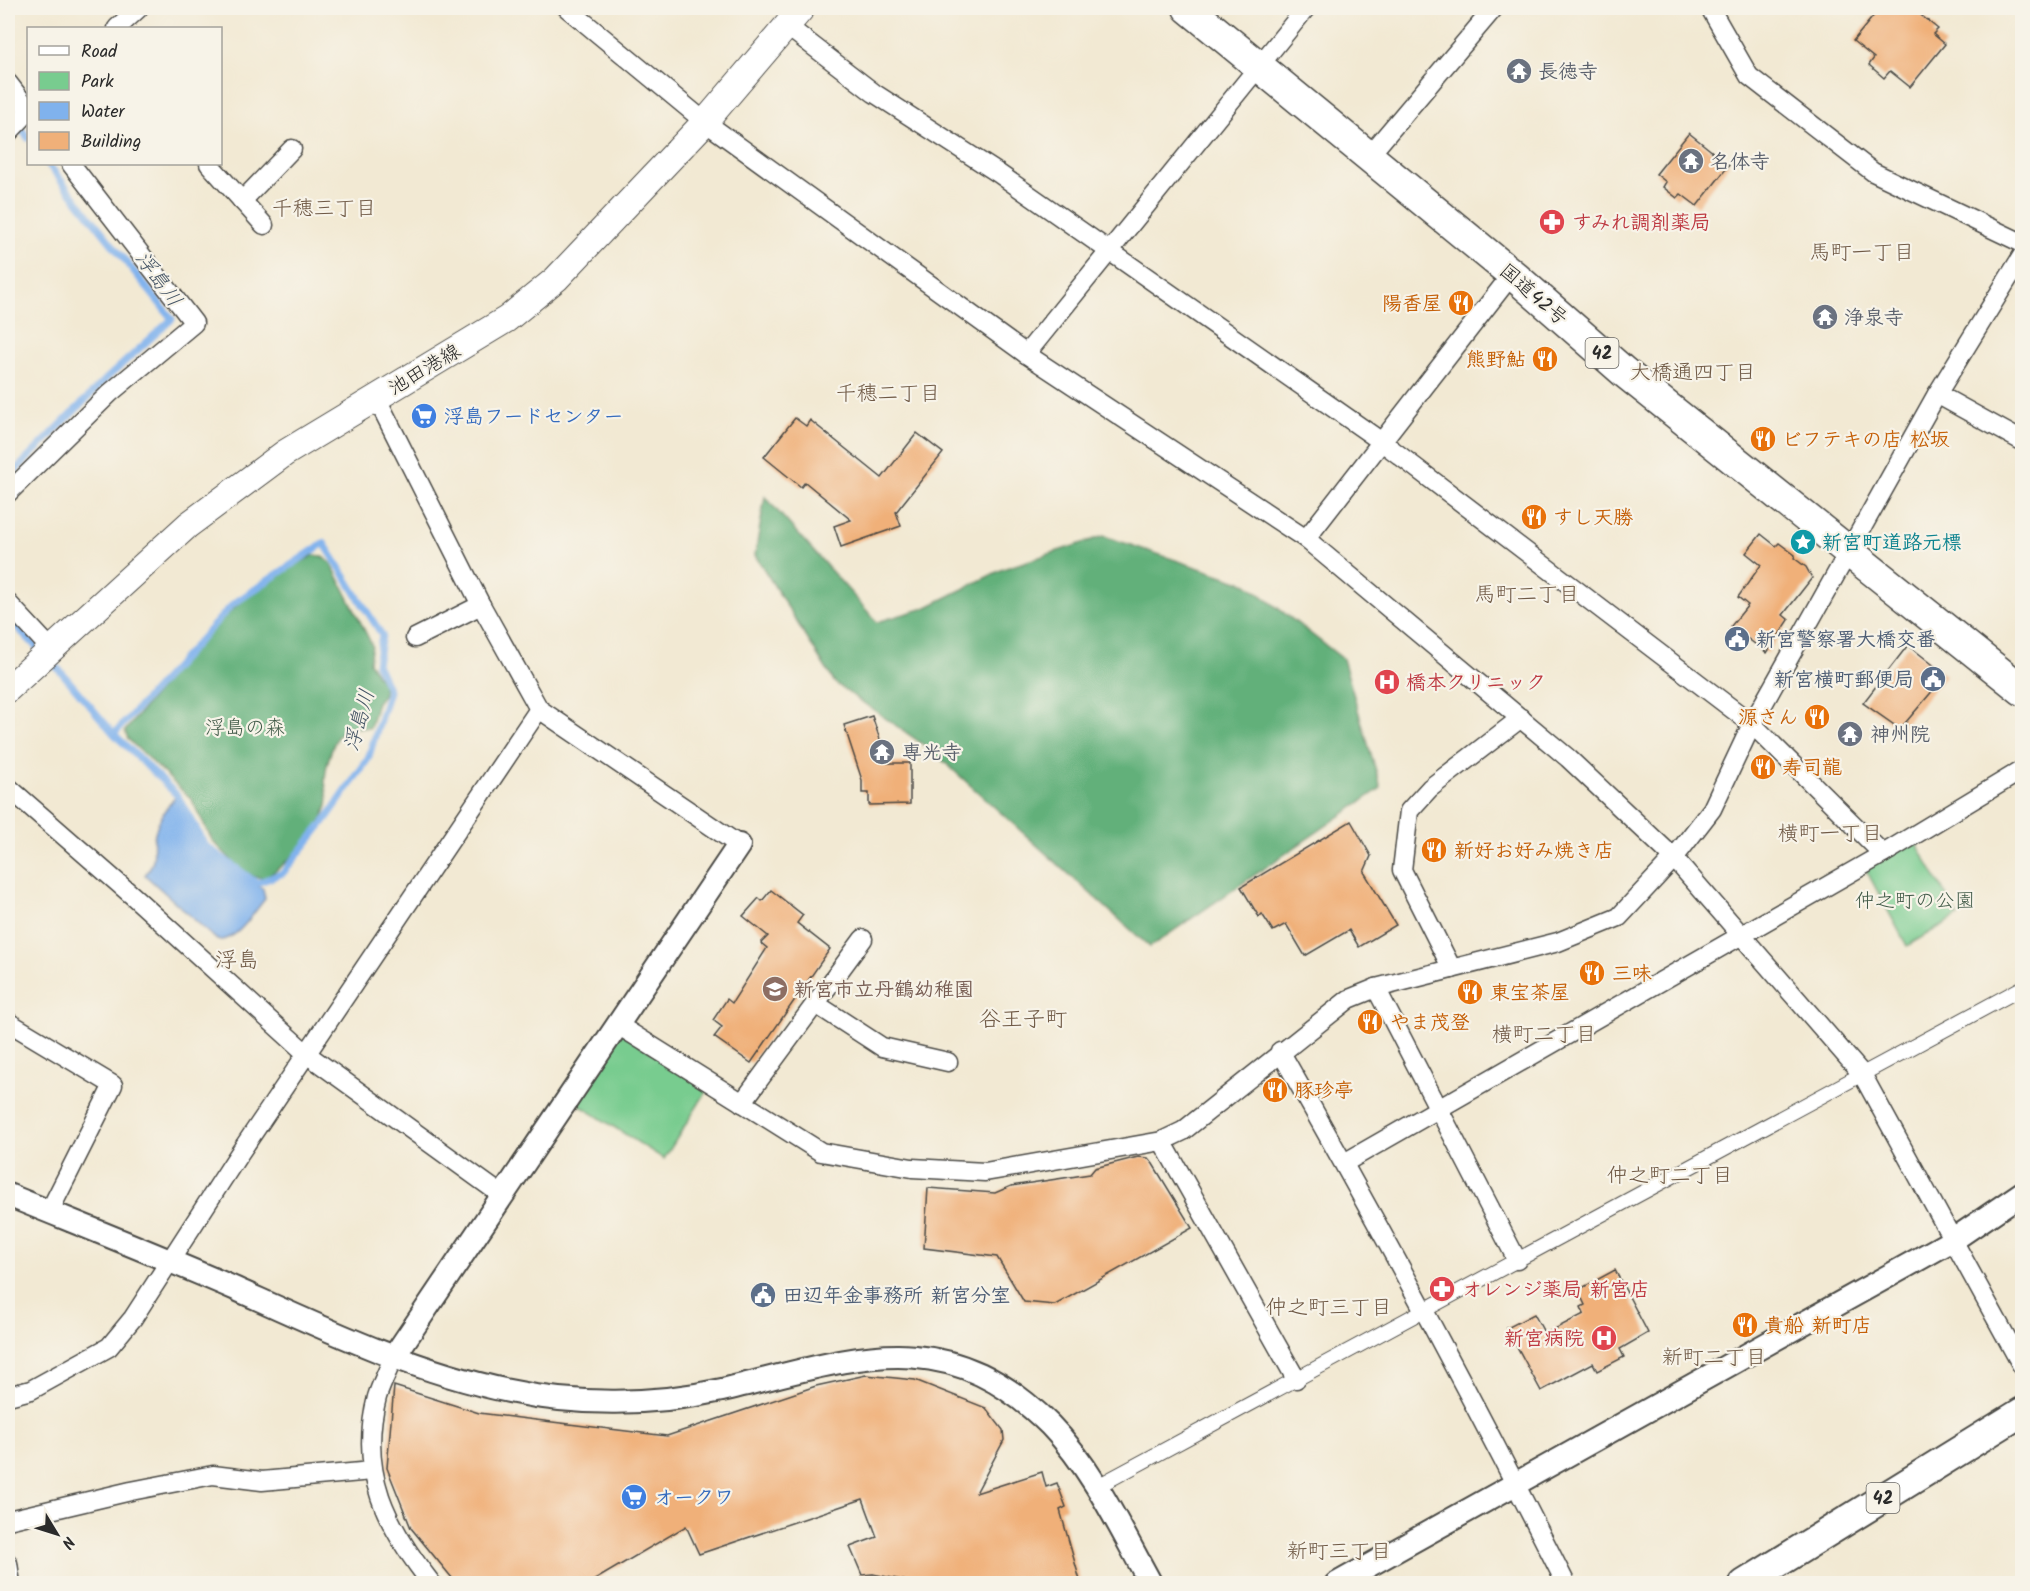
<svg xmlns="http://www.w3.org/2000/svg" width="2030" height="1591" viewBox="0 0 2030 1591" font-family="Kalam,'Klee One',sans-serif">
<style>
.green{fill:#78cc8f;stroke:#527c5d;stroke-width:1.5}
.forest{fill:#62b07a;stroke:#466e52;stroke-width:1.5}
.water{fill:#80b2ed;stroke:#566e8c;stroke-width:1.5}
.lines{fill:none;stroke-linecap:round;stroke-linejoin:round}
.stream{stroke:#80b2ed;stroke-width:7}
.building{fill:#f0b079}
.pedestrian-casing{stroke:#494844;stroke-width:16}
.minor-casing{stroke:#494844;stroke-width:21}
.tertiary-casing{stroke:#494844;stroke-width:26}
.secondary-casing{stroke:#494844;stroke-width:28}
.primary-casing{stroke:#494844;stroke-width:32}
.trunk-casing{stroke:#494844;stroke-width:33}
.pedestrian{stroke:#fff;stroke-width:14}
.minor{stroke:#fff;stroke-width:18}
.tertiary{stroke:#fff;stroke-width:22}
.secondary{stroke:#fff;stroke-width:26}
.primary{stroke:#fff;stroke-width:28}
.trunk{stroke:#fff;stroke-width:30}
.labels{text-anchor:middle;stroke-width:4.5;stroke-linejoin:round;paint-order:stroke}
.shield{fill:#f7f3e8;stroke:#686764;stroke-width:1.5}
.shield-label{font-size:18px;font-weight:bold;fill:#2b2b2b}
.worship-label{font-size:20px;font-weight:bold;fill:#5b616d;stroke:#f7f3e8;text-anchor:start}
.health-label{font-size:20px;font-weight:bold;fill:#be3a42;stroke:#f7f3e8;text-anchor:start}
.street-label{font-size:20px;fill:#2b2b2b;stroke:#f7f3e8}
.food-label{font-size:20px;font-weight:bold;fill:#c56008;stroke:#f7f3e8;text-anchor:start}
.shop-label{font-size:20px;font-weight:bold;fill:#366cbe;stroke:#f7f3e8;text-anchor:start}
.culture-label{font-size:20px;font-weight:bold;fill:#0d838f;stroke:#f7f3e8;text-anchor:start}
.service-label{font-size:20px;font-weight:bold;fill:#4e5e75;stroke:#f7f3e8;text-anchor:start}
.park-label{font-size:20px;fill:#425b49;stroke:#f7f3e8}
.education-label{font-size:20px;font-weight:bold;fill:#785e54;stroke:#f7f3e8;text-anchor:start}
.neighbourhood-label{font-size:21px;fill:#705a46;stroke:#f7f3e8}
.water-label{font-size:21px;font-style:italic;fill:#445465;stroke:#f7f3e8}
.quarter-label{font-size:22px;fill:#705a46;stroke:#f7f3e8}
</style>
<rect width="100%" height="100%" fill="#f7f3e8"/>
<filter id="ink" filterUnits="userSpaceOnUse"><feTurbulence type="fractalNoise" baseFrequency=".0167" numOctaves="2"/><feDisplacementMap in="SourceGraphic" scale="12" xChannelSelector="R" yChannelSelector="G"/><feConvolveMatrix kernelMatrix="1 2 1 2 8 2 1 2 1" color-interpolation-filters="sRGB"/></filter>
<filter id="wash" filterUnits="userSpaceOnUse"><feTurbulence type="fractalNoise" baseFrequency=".008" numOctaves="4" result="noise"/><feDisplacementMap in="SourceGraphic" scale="24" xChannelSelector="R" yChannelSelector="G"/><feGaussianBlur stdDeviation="1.35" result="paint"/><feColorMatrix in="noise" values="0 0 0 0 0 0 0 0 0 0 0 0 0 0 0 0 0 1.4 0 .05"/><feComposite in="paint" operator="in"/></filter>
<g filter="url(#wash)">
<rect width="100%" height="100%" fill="#f2e9d3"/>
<g class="green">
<polygon points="1914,839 1958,916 1907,946 1865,868"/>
<polygon points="619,1031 708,1089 664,1159 573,1101"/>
</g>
<g class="forest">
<polygon points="765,497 877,622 925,608 1003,569 1104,536 1247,584 1343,659 1381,788 1150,947 931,750 835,683 755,555"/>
<path d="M314,555L321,556L331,563L372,645L369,662L383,684L384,694L377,702L370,728L346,727C334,734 325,767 325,782C326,791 330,799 326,809C316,838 290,860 266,878L254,877L239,868L212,840L191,799L128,739L125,731C166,681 213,620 265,583C280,572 298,564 314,555Z"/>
</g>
<path class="water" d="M177,795L206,846L263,889L265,899C253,913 237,942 217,940L145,875C160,855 150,853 155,833C158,820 168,805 177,795Z"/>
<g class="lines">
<g class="stream">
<polyline points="8,112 28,138"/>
<polyline points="8,478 107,378 172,319 48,164"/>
<polyline points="8,618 63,674 114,734 177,795 206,846 257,883 283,873 327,818 368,759 389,691 377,664 382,635 324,543 233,604 114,734"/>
</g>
</g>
<g id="blocks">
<g class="building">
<polygon points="1880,8 1912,8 1938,29 1933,34 1945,44 1910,87 1890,71 1884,78 1869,65 1874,58 1853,41"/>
<polygon points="1689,133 1729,165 1697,206 1681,194 1677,198 1663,187 1666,182 1656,174"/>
<polygon points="795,418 806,426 810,420 882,478 917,433 943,453 896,512 901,526 841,547 834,526 851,520 805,482 801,487 764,457"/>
<polygon points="1761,534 1776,546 1779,543 1795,555 1794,558 1806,567 1812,578 1783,615 1789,620 1767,653 1731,626 1748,605 1738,597 1761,565 1746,553"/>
<polygon points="1908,645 1946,675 1900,729 1863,703"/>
<polygon points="872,716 888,763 910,763 910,804 869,805 869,793 862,793 862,780 844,725"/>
<polygon points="1351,821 1371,856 1364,872 1396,925 1359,947 1349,930 1305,956 1286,924 1273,931 1262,914 1259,917 1241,887"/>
<polygon points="771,890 803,915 797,923 830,949 751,1063 714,1037 722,1027 713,1020 727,999 732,1003 767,948 761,943 768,936 743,916 759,898 762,901"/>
<polygon points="1138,1157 1148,1158 1153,1164 1192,1228 1055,1305 1024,1302 997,1257 924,1248 928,1188 995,1193 1011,1186 1090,1174 1095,1168"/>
<polygon points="1615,1270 1648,1333 1620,1349 1624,1357 1597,1371 1593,1363 1541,1391 1507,1328 1534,1314 1545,1334 1584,1314 1581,1307 1585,1305 1578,1290"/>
<polygon points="866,1375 915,1380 986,1408 1003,1430 1004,1440 976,1493 1042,1472 1046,1487 1057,1483 1066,1507 1060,1510 1081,1584 921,1584 873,1574 862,1575 850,1547 877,1537 863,1499 699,1554 686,1526 588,1584 457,1584 411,1528 387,1468 394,1386 479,1413 667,1436 816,1386"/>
</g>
</g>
</g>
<g filter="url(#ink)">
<use href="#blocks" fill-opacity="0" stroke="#494844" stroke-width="1.5"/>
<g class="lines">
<g class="pedestrian-casing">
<polyline id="pedestrian" points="1096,1487 2022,988"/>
</g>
<g class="minor-casing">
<g id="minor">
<polyline points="567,8 705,122 1026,354 1306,539 1568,758 1674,858 1862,1074 2022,1366"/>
<polyline points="1710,8 1749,76 1873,172 2022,243"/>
<polyline points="787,26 874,93 998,173 1382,442 1752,724 1883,854"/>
<polyline points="117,28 139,8"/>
<polyline points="8,83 28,109"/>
<polyline points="8,133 28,112"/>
<polyline points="1368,157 1494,8"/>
<polyline points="209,164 264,225"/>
<polyline points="242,201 292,149"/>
<polyline points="1026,354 1306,8"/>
<polyline points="1937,394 2022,441"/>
<polyline points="376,397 481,605 539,709 739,845"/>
<polyline points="8,493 110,393 194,323 71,164"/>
<polyline points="1306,539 1512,274"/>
<polyline points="8,603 51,649"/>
<polyline points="415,638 481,605"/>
<polyline points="8,787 133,896 308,1055 503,1196"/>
<polyline points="1452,969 1402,870 1409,811 1430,788 1521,718"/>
<polyline points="1376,988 1517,1260"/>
<polyline points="816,1004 882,1047 948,1062"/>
<polyline points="8,1022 113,1085 49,1212"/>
<polyline points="618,1025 821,1152 912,1168 985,1172 1162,1141 1183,1131 1349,999 1376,988 1558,942 1619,917 1674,858 1712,809 1752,724 1937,394 2022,256"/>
<path d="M1280,1051C1380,1226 1476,1404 1566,1584"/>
<polyline points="742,1103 863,939"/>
<polyline points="1162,1141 1296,1379"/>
<polyline points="1344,1163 1883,854 2022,770"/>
<path d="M393,1358C388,1371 381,1384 377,1397C358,1472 386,1526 432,1584"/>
<polyline points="8,1396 31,1390 109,1347 133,1318 237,1157 539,709"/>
<polyline points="8,1520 131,1491 213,1475 262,1481 372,1471"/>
<polyline points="8,1563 11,1584"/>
</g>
</g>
<g class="tertiary-casing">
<g id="tertiary">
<path d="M8,1195C84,1226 160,1256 236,1289C325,1329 413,1371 509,1391C578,1406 654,1405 722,1390C850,1360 942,1318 1050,1425C1093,1469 1121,1530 1151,1584"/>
<polyline points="393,1358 739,845"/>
<polyline points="1336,1584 1953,1240 2022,1193"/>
</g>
</g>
<g class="secondary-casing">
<polyline id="secondary" points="8,689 188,525 285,453 507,319 556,279 705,122 802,8"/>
</g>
<g class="primary-casing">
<polyline id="primary" points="1744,1584 2022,1412"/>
</g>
<g class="trunk-casing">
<polyline id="trunk" points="1188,8 1512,274 1624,372 2022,690"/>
</g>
<use href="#pedestrian" class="pedestrian"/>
<use href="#minor" class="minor"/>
<use href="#tertiary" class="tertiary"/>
<use href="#secondary" class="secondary"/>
<use href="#primary" class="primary"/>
<use href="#trunk" class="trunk"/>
</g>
</g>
<defs>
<g id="temple-disc" transform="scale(1.35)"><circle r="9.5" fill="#6b7280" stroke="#f7f3e8"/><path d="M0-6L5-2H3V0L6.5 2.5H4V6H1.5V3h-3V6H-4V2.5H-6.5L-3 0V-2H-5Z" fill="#fff"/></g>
<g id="pharmacy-disc" transform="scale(1.35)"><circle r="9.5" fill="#e0444e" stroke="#f7f3e8"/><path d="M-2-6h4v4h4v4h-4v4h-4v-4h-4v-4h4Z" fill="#fff"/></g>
<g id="restaurant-disc" transform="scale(1.35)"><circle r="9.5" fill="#e8710a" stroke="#f7f3e8"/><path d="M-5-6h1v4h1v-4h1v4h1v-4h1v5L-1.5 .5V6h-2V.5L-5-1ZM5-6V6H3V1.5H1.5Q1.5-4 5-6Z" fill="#fff"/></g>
<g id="supermarket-disc" transform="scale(1.35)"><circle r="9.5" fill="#3f7fe0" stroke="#f7f3e8"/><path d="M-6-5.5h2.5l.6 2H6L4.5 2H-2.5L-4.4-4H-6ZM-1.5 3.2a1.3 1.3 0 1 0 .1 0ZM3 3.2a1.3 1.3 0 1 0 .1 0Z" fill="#fff"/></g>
<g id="sight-disc" transform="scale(1.35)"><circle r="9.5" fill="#0f9aa8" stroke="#f7f3e8"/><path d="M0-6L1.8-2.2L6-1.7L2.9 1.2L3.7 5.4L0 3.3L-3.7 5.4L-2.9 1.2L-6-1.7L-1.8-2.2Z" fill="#fff"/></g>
<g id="civic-disc" transform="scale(1.35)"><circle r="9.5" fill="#5c6f8a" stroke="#f7f3e8"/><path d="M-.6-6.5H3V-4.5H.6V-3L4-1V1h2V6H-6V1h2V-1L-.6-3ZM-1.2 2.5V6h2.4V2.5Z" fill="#fff"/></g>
<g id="hospital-disc" transform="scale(1.35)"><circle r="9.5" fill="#e0444e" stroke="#f7f3e8"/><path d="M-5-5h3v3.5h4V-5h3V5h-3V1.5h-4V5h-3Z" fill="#fff"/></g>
<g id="school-disc" transform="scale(1.35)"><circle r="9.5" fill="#8d6e63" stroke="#f7f3e8"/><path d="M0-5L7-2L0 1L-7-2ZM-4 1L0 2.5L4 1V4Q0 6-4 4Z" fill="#fff"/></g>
</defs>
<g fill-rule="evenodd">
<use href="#temple-disc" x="1519" y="71"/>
<use href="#temple-disc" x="1691" y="161"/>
<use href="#pharmacy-disc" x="1552" y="222"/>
<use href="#restaurant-disc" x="1461" y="303"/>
<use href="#temple-disc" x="1825" y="317"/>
<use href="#restaurant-disc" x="1545" y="359"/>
<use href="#supermarket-disc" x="424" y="416"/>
<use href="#restaurant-disc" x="1763" y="439"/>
<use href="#restaurant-disc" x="1534" y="517"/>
<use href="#sight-disc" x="1803" y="542"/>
<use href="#civic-disc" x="1737" y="639"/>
<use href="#civic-disc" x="1933" y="679"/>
<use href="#hospital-disc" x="1387" y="682"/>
<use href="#restaurant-disc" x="1817" y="717"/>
<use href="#temple-disc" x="1850" y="734"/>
<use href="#temple-disc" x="882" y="752"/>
<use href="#restaurant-disc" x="1763" y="767"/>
<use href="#restaurant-disc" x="1434" y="850"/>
<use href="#restaurant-disc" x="1592" y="973"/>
<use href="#school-disc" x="775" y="989"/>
<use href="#restaurant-disc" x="1470" y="992"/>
<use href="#restaurant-disc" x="1370" y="1022"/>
<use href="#restaurant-disc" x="1275" y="1090"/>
<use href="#pharmacy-disc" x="1442" y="1289"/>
<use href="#civic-disc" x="763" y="1295"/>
<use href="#restaurant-disc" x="1745" y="1325"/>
<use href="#hospital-disc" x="1604" y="1338"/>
<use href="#supermarket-disc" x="634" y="1497"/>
</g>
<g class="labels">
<g class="shield">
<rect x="1585.5" y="338" width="33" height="30" rx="4.5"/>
<rect x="1866.5" y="1483" width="33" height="30" rx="4.5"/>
</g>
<g class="shield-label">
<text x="1602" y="359">42</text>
<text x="1883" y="1504">42</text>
</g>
<g class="worship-label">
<text x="1538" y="78">長徳寺</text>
<text x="1710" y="168">名体寺</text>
<text x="1844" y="324">浄泉寺</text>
<text x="1870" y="741">神州院</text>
<text x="902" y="759">専光寺</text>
</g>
<g class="health-label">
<text x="1572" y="229">すみれ調剤薬局</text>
<text x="1406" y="689">橋本クリニック</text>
<text x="1462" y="1296">オレンジ薬局 新宮店</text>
<text x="1584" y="1345" text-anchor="end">新宮病院</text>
</g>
<g class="street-label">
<text transform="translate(1534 294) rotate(41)" y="7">国道42号</text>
<text transform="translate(424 369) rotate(-31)" y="7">池田港線</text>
</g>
<g class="food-label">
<text x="1442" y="310" text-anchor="end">陽香屋</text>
<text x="1526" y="366" text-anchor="end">熊野鮎</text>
<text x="1782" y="446">ビフテキの店 松坂</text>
<text x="1553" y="524">すし天勝</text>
<text x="1798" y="724" text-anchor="end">源さん</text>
<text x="1782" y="774">寿司龍</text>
<text x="1454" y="857">新好お好み焼き店</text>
<text x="1612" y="980">三味</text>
<text x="1490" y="999">東宝茶屋</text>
<text x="1390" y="1029">やま茂登</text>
<text x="1294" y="1097">豚珍亭</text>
<text x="1764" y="1332">貴船 新町店</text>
</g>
<g class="shop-label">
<text x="444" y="423">浮島フードセンター</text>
<text x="654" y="1504">オークワ</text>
</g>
<g class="culture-label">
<text x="1822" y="549">新宮町道路元標</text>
</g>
<g class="service-label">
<text x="1756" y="646">新宮警察署大橋交番</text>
<text x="1914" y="686" text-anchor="end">新宮横町郵便局</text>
<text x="783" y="1302">田辺年金事務所 新宮分室</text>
</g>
<g class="park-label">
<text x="245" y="734">浮島の森</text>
<text x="1915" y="907">仲之町の公園</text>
</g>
<g class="education-label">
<text x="794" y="996">新宮市立丹鶴幼稚園</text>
</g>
<g class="neighbourhood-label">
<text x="324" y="215">千穂三丁目</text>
<text x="1862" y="259">馬町一丁目</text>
<text x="1693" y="379">大橋通四丁目</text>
<text x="888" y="400">千穂二丁目</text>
<text x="1527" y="601">馬町二丁目</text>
<text x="1830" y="840">横町一丁目</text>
<text x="1544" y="1041">横町二丁目</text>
<text x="1670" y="1182">仲之町二丁目</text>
<text x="1329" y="1314">仲之町三丁目</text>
<text x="1714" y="1364">新町二丁目</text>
<text x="1339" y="1558">新町三丁目</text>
</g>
<g class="water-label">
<text transform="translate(159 279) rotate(54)" y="7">浮島川</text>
<text transform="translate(359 720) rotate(-74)" y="7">浮島川</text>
</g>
<g class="quarter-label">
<text x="237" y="967">浮島</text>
<text x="1023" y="1026">谷王子町</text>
</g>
</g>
<rect width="2030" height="1591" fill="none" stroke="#f7f3e8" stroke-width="30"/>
<rect x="27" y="27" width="195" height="138" fill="#f7f3e8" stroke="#a5a39c" stroke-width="1.5"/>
<rect x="39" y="46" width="30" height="9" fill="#ffffff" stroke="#a5a39c" stroke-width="1.5"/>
<text x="81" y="57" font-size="18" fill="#2b2b2b">Road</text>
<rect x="39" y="72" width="30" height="18" fill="#78cc8f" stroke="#a5a39c" stroke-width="1.5"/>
<text x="81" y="87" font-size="18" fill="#2b2b2b">Park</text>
<rect x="39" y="102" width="30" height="18" fill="#80b2ed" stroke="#a5a39c" stroke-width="1.5"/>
<text x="81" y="117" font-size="18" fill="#2b2b2b">Water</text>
<rect x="39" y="132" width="30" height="18" fill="#f0b079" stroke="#a5a39c" stroke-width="1.5"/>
<text x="81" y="147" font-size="18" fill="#2b2b2b">Building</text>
<g transform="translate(57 1534) rotate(128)" stroke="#f7f3e8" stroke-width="4.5" paint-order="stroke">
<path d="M0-4.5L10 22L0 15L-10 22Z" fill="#2b2b2b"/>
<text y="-9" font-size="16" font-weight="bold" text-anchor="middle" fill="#2b2b2b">N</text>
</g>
</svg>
